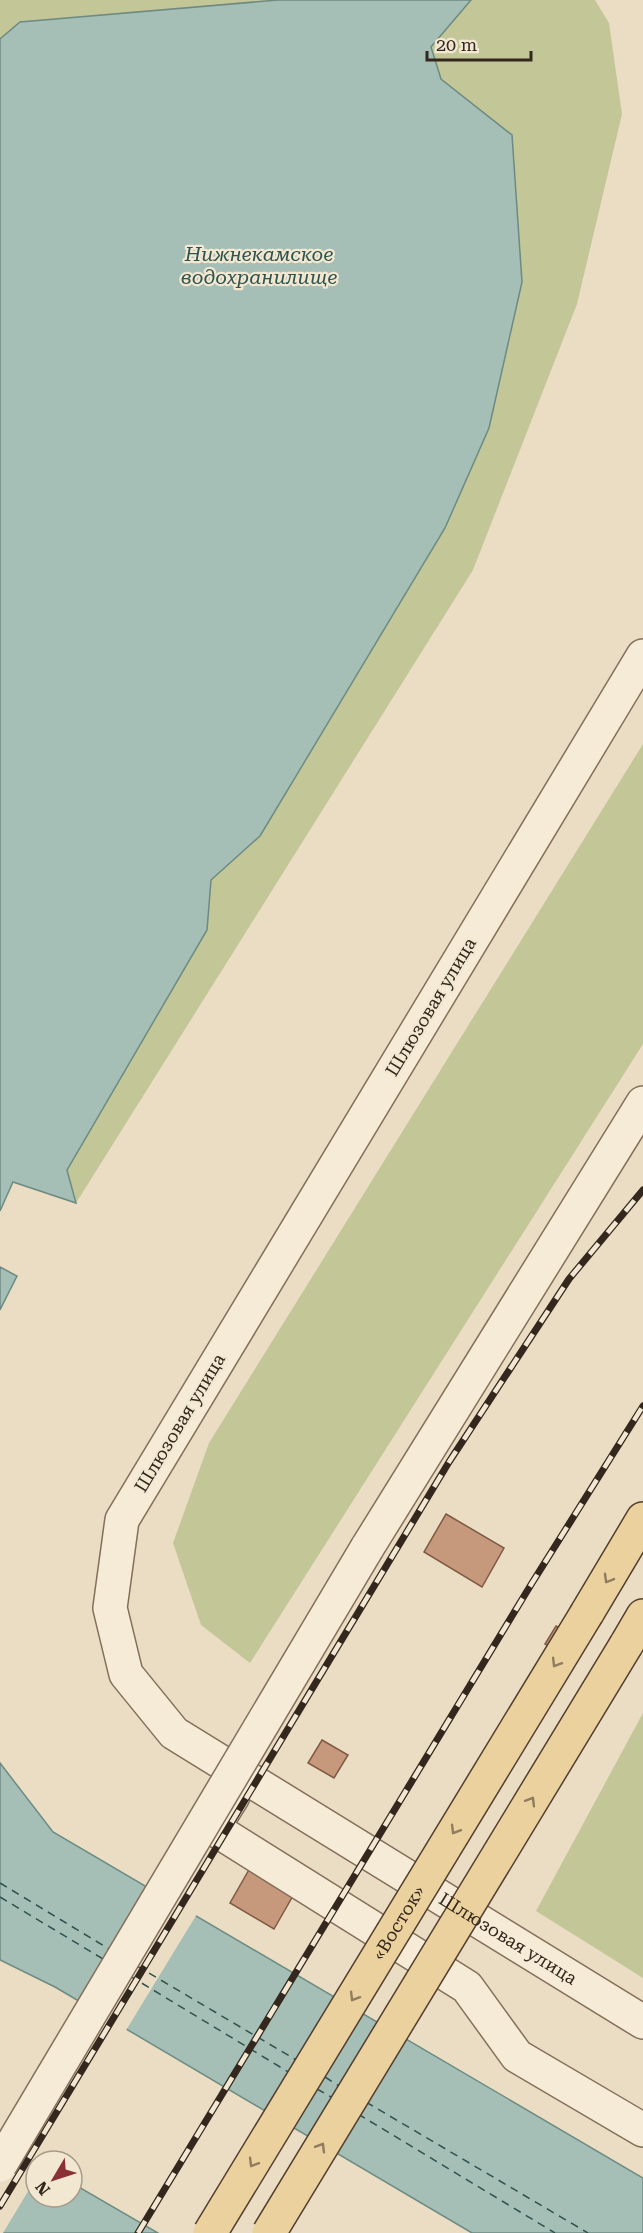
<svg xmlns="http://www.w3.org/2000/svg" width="643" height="2233" viewBox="0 0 643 2233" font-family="'Roboto Serif',serif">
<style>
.green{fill:#c3c798}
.water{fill:#a5beb6;stroke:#6d8b82;stroke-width:1.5}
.pier{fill:#eaddc3}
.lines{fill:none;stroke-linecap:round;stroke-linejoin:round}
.ferry{stroke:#2f534f;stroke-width:1.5;stroke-dasharray:8 6;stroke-linecap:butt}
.building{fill:#c6987c;stroke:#805a43;stroke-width:1.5}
.minor-casing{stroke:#836f5b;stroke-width:36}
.major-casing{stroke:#513e2f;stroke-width:36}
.minor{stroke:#f6ebd6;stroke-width:33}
.major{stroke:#ebd19d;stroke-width:33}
.rail-casing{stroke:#34281e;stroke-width:7}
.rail{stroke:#f2e8d2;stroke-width:4.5;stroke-dasharray:14;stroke-linecap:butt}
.minor-bridge-casing{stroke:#836f5b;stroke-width:36;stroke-linecap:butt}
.major-bridge-casing{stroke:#513e2f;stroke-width:36;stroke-linecap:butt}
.minor-bridge{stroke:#f6ebd6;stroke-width:33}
.major-bridge{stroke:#ebd19d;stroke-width:33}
.oneway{stroke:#907c5e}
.labels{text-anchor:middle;stroke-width:4.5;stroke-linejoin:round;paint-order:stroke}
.street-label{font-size:18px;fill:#34281e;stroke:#f2e8d2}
.water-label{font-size:20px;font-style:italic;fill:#2f534f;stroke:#f2e8d2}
</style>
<rect width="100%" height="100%" fill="#eaddc3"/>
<g class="green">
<polygon points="0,0 278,0 20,22 0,39"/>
<polygon points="471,0 595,0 609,23 622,114 577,304 473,570 76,1203 67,1171 207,930 211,880 260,836 445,528 489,428 512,136 441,79 431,47"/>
<polygon points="643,744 643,1044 250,1663 201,1625 173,1543 209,1443"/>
<polygon points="643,1713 643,1978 536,1911"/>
</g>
<g class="water">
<polygon points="278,0 471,0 431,47 441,79 512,135 522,282 489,428 445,528 260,836 211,880 207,930 67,1170 76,1203 13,1182 0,1211 0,39 20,22"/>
<polygon points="0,1267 17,1276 0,1310"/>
<polygon points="0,1763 53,1832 643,2178 643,2233 472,2233 55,1987 0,1960"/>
<polygon points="36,2162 36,2197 72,2197 72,2183 158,2233 0,2233"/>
</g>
<g class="pier">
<polygon points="152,1887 197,1914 125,2032 80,2005"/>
<polygon points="0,2138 39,2161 36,2161 36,2178 3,2233 0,2233"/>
</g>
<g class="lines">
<g class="ferry">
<polyline points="0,1883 109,1949"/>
<polyline points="0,1897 103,1959"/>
<polyline points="137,1966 298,2061"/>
<polyline points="130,1976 290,2073"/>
<polyline points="325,2077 339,2086"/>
<polyline points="317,2089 331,2097"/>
<polyline points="366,2102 588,2233"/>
<polyline points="358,2114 555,2233"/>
</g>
</g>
<g class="building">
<polygon points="446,1514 504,1548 482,1587 424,1552"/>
<polygon points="556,1626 568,1633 557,1651 545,1644"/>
<polygon points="322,1740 348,1755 334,1778 308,1763"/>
<polygon points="250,1868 294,1894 274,1929 230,1903"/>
</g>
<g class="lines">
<g class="minor-casing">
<g id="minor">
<path id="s1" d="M643,656L122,1520L110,1608L126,1674L174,1733L643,2022"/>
<polyline points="367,1548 643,1103"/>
<polyline points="233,1796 213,1828 467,1987 517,2056 643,2130"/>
</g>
</g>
<g class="major-casing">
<g id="major">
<polyline points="587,1613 643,1519"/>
<polyline points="626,1645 643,1616"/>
</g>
</g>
<use href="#minor" class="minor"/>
<use href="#major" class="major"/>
<g class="rail-casing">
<g id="rail">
<polyline points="0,2206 449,1462 569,1279 643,1190"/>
<polyline points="138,2233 532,1583 643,1406"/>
</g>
</g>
<use href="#rail" class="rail"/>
<g class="minor-bridge-casing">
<polyline id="minor-bridge" points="0,2165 367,1548"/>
</g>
<g class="major-bridge-casing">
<g id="major-bridge">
<path id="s2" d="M210,2233L587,1613"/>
<polyline points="269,2233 626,1645"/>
</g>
</g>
<use href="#minor-bridge" class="minor-bridge"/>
<use href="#major-bridge" class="major-bridge"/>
</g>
<defs><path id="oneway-chevron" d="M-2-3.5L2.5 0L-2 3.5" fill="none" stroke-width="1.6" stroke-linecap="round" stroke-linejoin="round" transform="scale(1.5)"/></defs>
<g class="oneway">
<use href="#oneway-chevron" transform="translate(608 1579) rotate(120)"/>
<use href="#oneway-chevron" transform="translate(556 1663) rotate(121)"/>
<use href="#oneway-chevron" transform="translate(531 1801) rotate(-59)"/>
<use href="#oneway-chevron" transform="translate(455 1830) rotate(121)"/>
<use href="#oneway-chevron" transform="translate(354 1997) rotate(121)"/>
<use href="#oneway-chevron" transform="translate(321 2147) rotate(-59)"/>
<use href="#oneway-chevron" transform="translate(253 2163) rotate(121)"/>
</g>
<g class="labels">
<g class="street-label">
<text transform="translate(431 1007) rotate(-59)" y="6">Шлюзовая улица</text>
<text transform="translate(180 1423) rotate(-59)" y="6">Шлюзовая улица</text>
<text dy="6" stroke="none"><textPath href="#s2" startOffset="363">«Восток»</textPath></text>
<text dy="6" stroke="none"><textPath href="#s1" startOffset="1634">Шлюзовая улица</textPath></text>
</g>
<g class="water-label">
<text x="259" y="261">Нижнекамское<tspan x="259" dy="23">водохранилище</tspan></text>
</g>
</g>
<g transform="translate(54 2179) rotate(231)"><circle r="28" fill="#f2e8d2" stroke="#a69b8a" stroke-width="1.5"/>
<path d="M0-4.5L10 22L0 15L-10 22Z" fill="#8d3033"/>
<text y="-9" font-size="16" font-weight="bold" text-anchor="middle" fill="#34281e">N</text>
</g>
<path d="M427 51v9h104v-9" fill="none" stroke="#34281e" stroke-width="3"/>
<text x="436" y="51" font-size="18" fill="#34281e" stroke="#f2e8d2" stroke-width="4.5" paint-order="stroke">20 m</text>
</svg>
